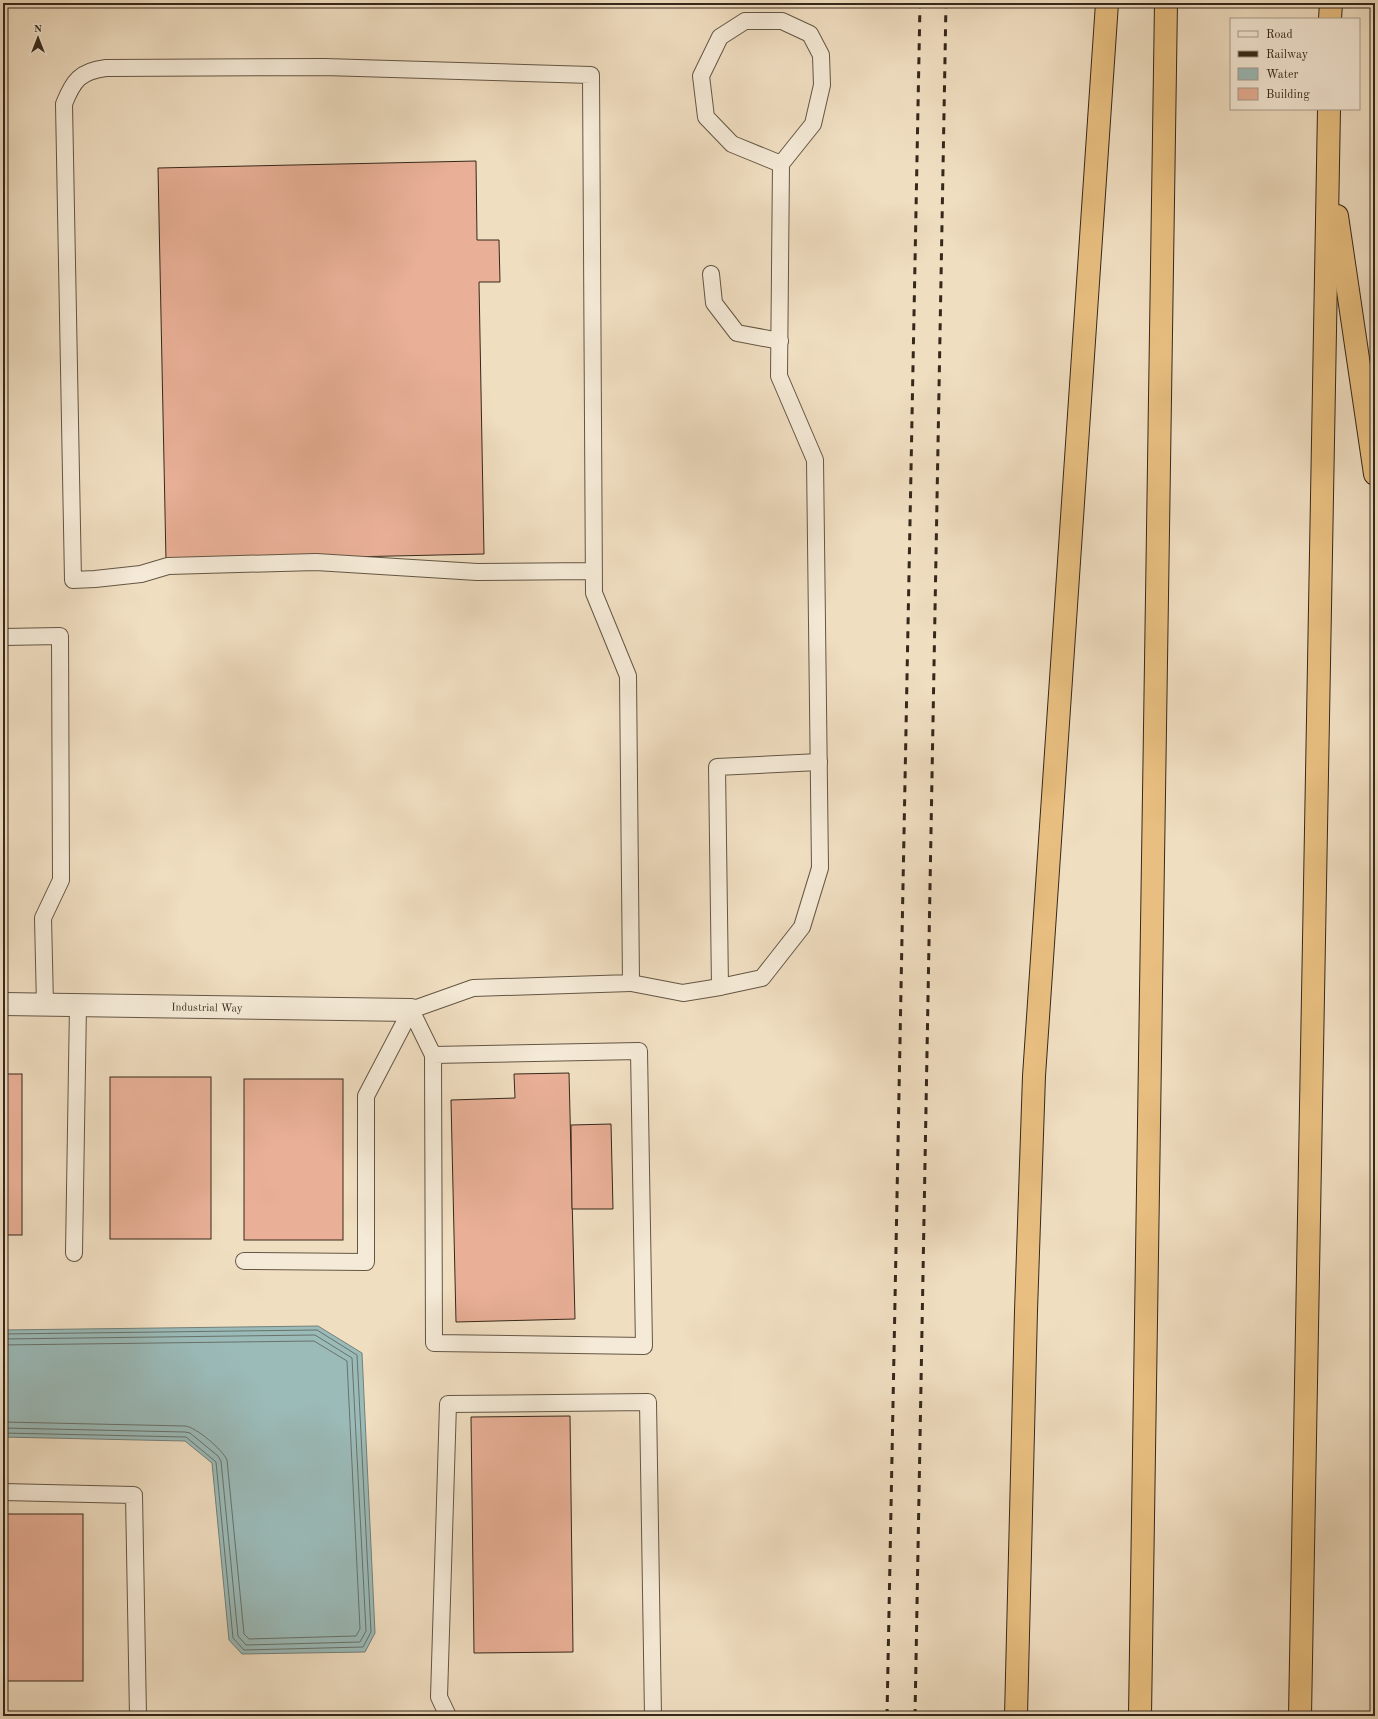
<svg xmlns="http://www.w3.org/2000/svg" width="1378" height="1719" viewBox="0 0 1378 1719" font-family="'Old Standard TT',serif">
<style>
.water{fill:#9bbbb9;stroke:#73807a}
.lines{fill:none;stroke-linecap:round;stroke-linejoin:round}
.shore{stroke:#68726a;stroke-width:1}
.building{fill:#e9b097;stroke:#36281b}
.service-casing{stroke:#645644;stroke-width:18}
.minor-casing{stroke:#645644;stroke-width:24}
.motorway-casing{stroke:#36281b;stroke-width:24}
.service{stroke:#f5ead7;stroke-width:16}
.minor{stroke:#f5ead7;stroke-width:22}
.motorway{stroke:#e8bf80;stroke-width:22}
.rail{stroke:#36281b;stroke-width:3;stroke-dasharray:7 7;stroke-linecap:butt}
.labels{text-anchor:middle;stroke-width:3;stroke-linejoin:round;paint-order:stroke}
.street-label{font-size:11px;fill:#36281b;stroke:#f5ead7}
</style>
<rect width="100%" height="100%" fill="#f0dec1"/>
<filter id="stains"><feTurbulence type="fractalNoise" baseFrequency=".005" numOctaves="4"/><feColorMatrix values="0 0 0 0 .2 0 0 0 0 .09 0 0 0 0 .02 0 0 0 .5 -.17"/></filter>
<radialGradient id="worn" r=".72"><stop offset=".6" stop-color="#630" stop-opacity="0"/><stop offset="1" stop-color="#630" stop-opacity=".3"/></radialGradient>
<polygon class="water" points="318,1326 362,1353 375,1633 365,1652 242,1654 229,1640 212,1463 185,1441 3,1437 3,1330"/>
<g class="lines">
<g class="shore">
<polyline points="3,1334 317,1330 357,1355 371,1632 363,1647 244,1650 233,1638 216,1462 186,1437 3,1433"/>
<polyline points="3,1339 315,1335 352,1358 366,1631 360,1642 246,1645 238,1636 221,1461 218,1456 190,1433 185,1432 3,1428"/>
<path d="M3,1345L314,1341L347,1361L360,1629L356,1636L249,1639L244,1634L227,1460C223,1450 196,1427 185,1426L3,1422"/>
</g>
</g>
<g class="building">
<polygon points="476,161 477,240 499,240 500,282 479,282 484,554 166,561 158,168"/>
<polygon points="569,1073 575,1319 456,1322 451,1100 515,1098 514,1074"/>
<rect x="3" y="1074" width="19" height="161"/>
<rect x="110" y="1077" width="101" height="162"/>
<rect x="244" y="1079" width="99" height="161"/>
<polygon points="611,1124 613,1209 572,1209 571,1125"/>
<polygon points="570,1416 573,1652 474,1653 471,1417"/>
<rect x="3" y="1514" width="80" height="167"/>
</g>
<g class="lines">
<g class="service-casing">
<g id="service">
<polyline points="711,274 714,303 737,333 780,341"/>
<polyline points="3,637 60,636 61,880 43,918 45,1005"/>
<polyline points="631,983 683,993 720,987 762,978 802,927 820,868 815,460 779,376 781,164 813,124 822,85 821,55 810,34 782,21 745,21 720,37 701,76 706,117 732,144 781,164"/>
<polyline points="720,987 717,767 819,762"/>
<polyline points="411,1010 433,1055 434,1343 644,1346 639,1051 433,1055"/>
<polyline points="74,1253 78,1005"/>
<path d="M244,1261L366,1262V1096L411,1010L473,988L631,983L628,676L594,593L591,75L324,67L106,68C80,71 73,81 64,104L73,580L95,579L141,574L168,566L316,562L477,572L594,571"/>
<polyline points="3,1492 134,1495 138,1716"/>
<polyline points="448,1716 439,1697 448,1404 648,1402 653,1716"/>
</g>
</g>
<g class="minor-casing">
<polyline id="minor" points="3,1004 411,1010"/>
</g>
<g class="motorway-casing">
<g id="motorway">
<polyline points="1330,19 1331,3"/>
<polyline points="1337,216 1375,474"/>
<polyline points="1016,1716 1026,1311 1034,1076 1107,3"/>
<polyline points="1140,1716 1166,3"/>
<polyline points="1300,1716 1329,109"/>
</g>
</g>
<use href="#service" class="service"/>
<use href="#minor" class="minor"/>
<use href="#motorway" class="motorway"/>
<g class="rail">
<polyline points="887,1716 920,3"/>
<polyline points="915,1716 946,3"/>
</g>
</g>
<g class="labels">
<g class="street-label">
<text transform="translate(207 1007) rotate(1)" y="4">Industrial Way</text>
</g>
</g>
<rect width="1378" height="1719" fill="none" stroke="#f0dec1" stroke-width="16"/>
<rect x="4" y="4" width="1370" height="1711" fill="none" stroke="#36281b" stroke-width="2"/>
<rect x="8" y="8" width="1362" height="1703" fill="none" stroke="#36281b"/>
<rect x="1230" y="18" width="130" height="92" fill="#f5ead7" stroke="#a99c8c"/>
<rect x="1238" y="31" width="20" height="6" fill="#f5ead7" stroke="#a99c8c"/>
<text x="1266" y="38" font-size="12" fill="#36281b">Road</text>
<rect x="1238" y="51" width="20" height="6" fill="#36281b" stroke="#a99c8c"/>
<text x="1266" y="58" font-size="12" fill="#36281b">Railway</text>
<rect x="1238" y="68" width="20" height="12" fill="#9bbbb9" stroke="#a99c8c"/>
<text x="1266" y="78" font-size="12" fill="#36281b">Water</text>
<rect x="1238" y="88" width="20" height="12" fill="#e9b097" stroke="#a99c8c"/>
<text x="1266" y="98" font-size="12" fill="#36281b">Building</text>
<g transform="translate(38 38)" stroke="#f5ead7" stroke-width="3" paint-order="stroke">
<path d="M0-3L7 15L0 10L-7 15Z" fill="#36281b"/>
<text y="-6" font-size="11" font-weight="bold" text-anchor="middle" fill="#36281b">N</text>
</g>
<rect width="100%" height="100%" filter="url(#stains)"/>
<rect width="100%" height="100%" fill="url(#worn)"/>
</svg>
